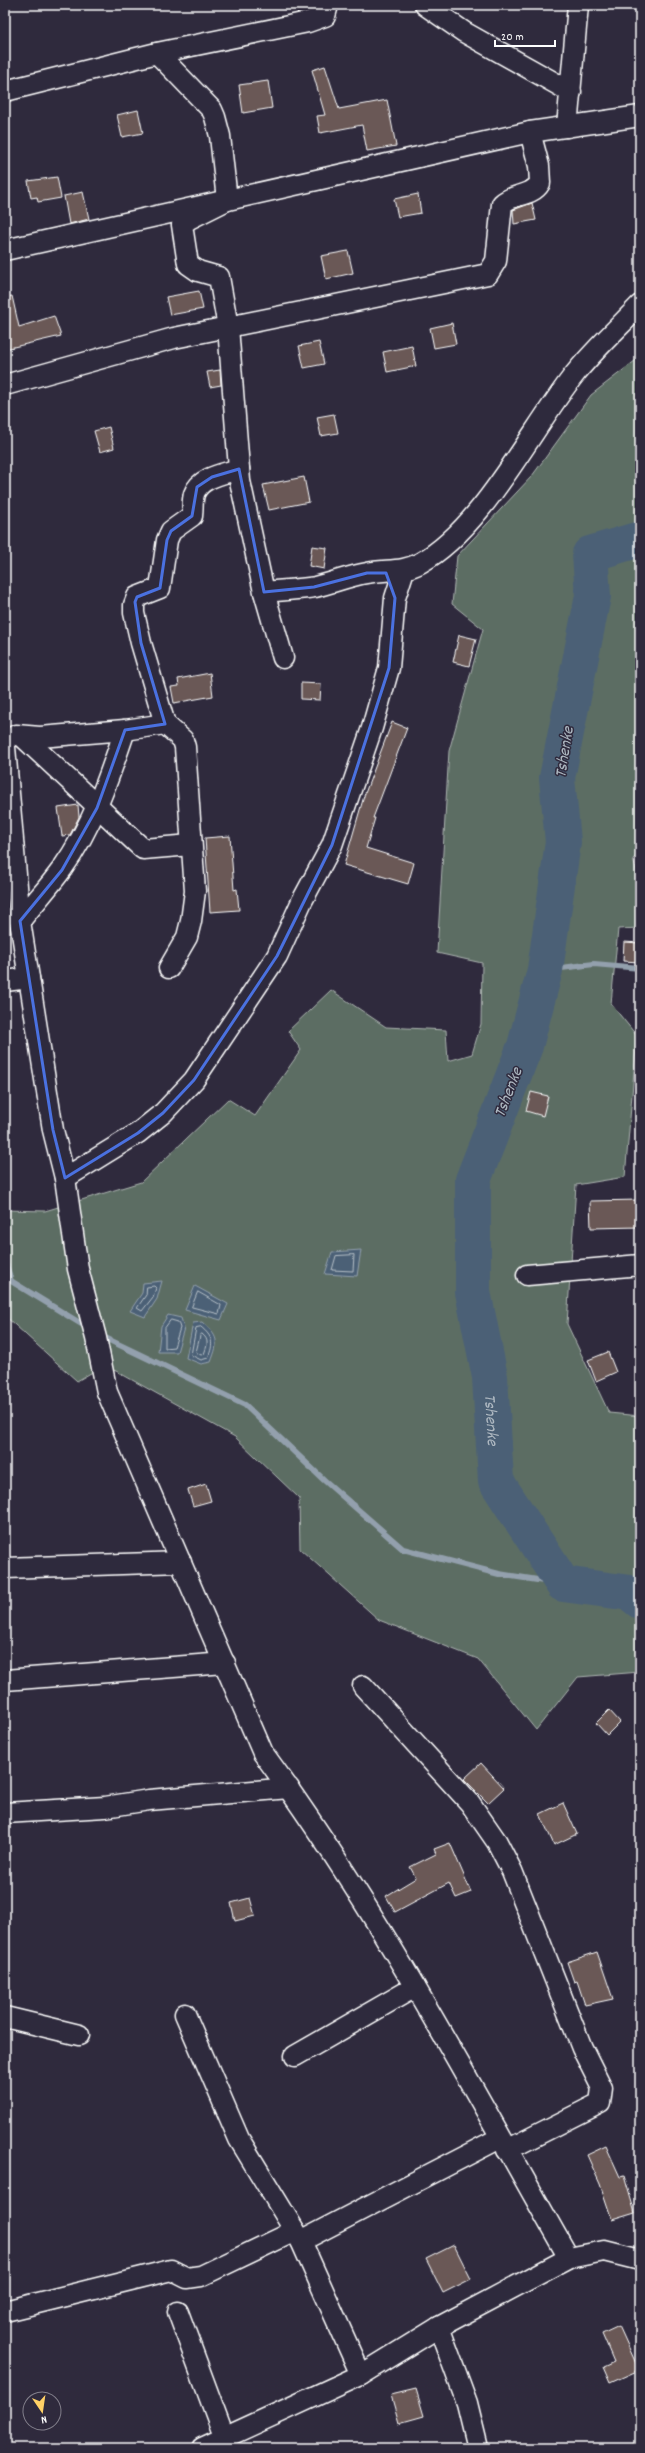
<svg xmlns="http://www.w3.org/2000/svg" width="645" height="2453" viewBox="0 0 645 2453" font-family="Dekko,sans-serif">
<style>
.green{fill:#5c6d64;stroke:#aeb6b2}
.water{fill:#4b6176;stroke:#93a0ad}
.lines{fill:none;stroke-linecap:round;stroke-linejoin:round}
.shore{stroke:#b7c0c8;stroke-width:1}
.stream{stroke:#93a0ad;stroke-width:6}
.river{stroke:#4b6176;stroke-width:36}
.building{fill:#6a5957;stroke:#fff}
.street-casing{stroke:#fff;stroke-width:23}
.street{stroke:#2f2a3d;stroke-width:20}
.marked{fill:none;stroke:#4a71e0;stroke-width:3;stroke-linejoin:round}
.labels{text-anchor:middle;stroke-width:3;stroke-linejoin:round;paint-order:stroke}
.water-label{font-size:17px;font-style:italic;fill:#aeb8c1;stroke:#2f2a3d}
</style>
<rect width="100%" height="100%" fill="#2f2a3d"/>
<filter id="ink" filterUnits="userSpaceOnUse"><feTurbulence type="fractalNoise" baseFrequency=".025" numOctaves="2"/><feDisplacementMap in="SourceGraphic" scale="8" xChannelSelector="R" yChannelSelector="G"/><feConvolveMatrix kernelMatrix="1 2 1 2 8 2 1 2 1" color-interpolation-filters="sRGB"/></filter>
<g filter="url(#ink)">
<polygon class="green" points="640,357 640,852 633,859 640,885 640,928 618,929 611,1004 637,1036 625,1177 576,1185 567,1324 609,1413 640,1416 640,1672 578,1677 536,1730 478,1659 379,1620 300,1549 299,1498 235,1437 116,1371 103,1366 77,1381 5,1316 5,1210 45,1211 141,1182 228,1099 255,1116 301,1050 288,1031 331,990 386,1027 446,1030 448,1061 472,1054 481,1024 482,963 437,953 449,751 483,629 452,604 457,556 532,476 591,395"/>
<g class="water">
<polygon points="361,1250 357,1276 325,1274 332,1252"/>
<polygon points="162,1281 157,1299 145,1317 130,1311 142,1293 143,1283"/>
<polygon points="195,1286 228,1304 221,1320 185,1310"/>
<polygon points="168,1315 181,1318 184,1328 177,1352 158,1352 161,1326"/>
<path d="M202,1322C219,1337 219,1341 211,1362L201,1364L186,1358L193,1323Z"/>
</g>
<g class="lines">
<g class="shore">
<polygon points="354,1255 353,1271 332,1270 336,1256"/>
<polygon points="147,1287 154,1286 156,1288 153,1297 142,1311 137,1308 146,1295"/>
<polygon points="198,1292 221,1305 219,1314 192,1307"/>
<polygon points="171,1320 178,1322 180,1328 174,1347 165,1348 165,1328"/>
<path d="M201,1327C213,1337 214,1343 208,1358L201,1360L191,1355L196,1328Z"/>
<path d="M202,1334C210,1340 207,1346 204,1354L201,1355L196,1352L200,1336Z"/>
</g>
<g class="stream">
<polyline points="545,970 594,964 640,968"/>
<polyline points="5,1261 11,1281 88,1328"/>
<polyline points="101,1336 245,1405 324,1480 403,1549 499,1574 563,1584"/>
</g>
<path class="river" id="s1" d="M640,539L590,554L593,596L557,778L563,842L545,970L525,1046L473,1180V1292L490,1377L496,1481L563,1584L630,1593L640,1601"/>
</g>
<g class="building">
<polygon points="325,66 339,109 387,100 396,146 367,151 362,125 320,133 317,116 325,115 312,70"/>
<polygon points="268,81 272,108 243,113 239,85"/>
<polygon points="138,110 143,133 122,137 117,115"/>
<polygon points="57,177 61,198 38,202 37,197 31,198 28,181"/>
<polygon points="83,192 89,219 69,224 64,196"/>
<polygon points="418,194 421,213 398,217 394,199"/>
<polygon points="532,203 536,220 514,224 513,210"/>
<polygon points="348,251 353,273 326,279 321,256"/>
<polygon points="199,291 203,309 170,315 166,297"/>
<polygon points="12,296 19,327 54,316 61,336 5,349 5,297"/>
<polygon points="452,323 456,344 434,348 430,328"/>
<polygon points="319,342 324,364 304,368 299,346"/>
<polygon points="412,346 416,366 387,372 383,352"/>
<polygon points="220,370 221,385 210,387 207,372"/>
<polygon points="334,414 338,433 321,436 317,417"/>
<polygon points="109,427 114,448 100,452 94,431"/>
<polygon points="304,477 309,502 269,510 263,485"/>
<polygon points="312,546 327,548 324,569 309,566"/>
<polygon points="459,635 476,639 469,666 453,662"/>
<polygon points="210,673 213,696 174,703 171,687 179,686 178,679"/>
<polygon points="301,683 321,684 320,700 301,699"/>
<polygon points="392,722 407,728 373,818 375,818 366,848 414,863 408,884 344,865 364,796"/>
<polygon points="78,805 79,817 70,835 62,836 58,808"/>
<polygon points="230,836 234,890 237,889 239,910 210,912 205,838"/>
<polygon points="624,942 640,943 640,962 623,961"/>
<polygon points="531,1092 548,1096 543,1116 526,1111"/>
<polygon points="640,1200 640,1227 591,1228 590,1201"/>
<polygon points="608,1352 616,1372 596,1381 588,1360"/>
<polygon points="206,1484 211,1501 193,1506 188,1490"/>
<polygon points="609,1710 620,1722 607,1735 596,1723"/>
<polygon points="481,1763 504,1788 488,1803 464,1779"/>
<polygon points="563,1803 577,1834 554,1845 540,1814"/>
<polygon points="450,1843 471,1892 456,1898 449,1883 395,1912 386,1896 416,1878 410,1867 436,1854 434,1849"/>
<polygon points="250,1898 255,1916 235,1921 231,1903"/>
<polygon points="597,1952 613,1999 585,2005 577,1981 574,1982 567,1962"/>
<polygon points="606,2146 620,2177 624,2176 635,2213 612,2220 600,2184 587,2155"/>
<polygon points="454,2245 471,2279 443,2293 426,2259"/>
<polygon points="619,2326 639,2370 610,2383 603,2367 614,2362 602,2334"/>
<polygon points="416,2389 424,2416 399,2423 391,2395"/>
</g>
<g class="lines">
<g class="street-casing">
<g id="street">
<polyline points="425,5 464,32 571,92"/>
<polyline points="157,53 212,110 215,117 220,136 227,200 189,219 182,225 188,264 198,271 219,277 228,327 240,481 264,592 283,658"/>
<polyline points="5,91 157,53 308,22 325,16 328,5"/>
<polyline points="567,127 578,5"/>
<polyline points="5,250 530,132 640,116"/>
<path d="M5,385L174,338L488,274L496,261L502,204C513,193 532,197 540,183L539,166L530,132"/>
<path d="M264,592C280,590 298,590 315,587C332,583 349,576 367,573C385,569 402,573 420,563C482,529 530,431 574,375C594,350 618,328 640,305"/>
<polyline points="16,735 40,737 125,730 165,724"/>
<polyline points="22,736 143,849 191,845"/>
<path d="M5,747L20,921L53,1130L65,1178L78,1269L96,1338L107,1392L263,1753C380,1912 472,2088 569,2258"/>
<path d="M20,921C34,903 49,887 62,869C92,827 109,778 125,730"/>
<path d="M169,968L187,937L191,921L195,891L185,747L183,740L165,724L141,643L134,613V605L137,597L160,588L167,540L171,531L192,516C193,509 192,501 194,494C200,477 223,474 239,469"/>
<polyline points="5,981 29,978"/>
<polyline points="65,1178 138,1133 163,1113 194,1080 277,956 302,901 332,845 372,728 389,668 395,598 404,570"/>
<polyline points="527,1275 640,1265"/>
<polyline points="5,1568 181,1562"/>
<polyline points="5,1680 225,1663"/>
<polyline points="363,1686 470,1803 497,1842 512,1871 582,2048 602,2088 600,2103 507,2150"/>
<polyline points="5,1813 105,1807 149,1800 289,1788"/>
<polyline points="185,2014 239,2139 301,2241 361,2375"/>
<polyline points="5,2017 79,2035"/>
<polyline points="295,2056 415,1987"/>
<polyline points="301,2241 500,2138"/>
<polyline points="5,2311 171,2270 187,2278 201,2276 295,2231"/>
<polyline points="178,2312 225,2439"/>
<polyline points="439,2327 467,2403 478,2448"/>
<polyline points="202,2448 361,2375 439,2327 569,2258 604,2251 640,2260"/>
</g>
</g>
<use href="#street" class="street"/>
</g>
</g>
<path class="marked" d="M239,469L264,592L314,587L367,573H386L395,598L389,668L332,845L277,956L194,1080L163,1113L138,1133L65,1178L53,1130L20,921L62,870L97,808L125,730L165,724L141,643L135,602L137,597L160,588L167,540L171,531L192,516L197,487L212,477Z"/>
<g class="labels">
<g class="water-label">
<text transform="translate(563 752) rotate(-81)" y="6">Tshenke</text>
<text transform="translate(507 1092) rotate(-69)" y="6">Tshenke</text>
<text dy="6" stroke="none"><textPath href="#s1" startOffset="937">Tshenke</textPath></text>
</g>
</g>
<rect width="645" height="2453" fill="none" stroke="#2f2a3d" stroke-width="20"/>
<rect x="10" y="10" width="625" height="2433" fill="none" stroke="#fff" stroke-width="1.5" filter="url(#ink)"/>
<g transform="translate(42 2411) rotate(167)"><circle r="19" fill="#2f2a3d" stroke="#827f8b"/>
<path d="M0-3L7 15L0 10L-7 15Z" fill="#ffd166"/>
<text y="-6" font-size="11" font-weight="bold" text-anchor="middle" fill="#ffffff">N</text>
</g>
<path d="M495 40v6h60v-6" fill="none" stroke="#ffffff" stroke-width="2"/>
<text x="501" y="40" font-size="12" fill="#ffffff" stroke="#2f2a3d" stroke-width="3" paint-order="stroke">20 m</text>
</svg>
